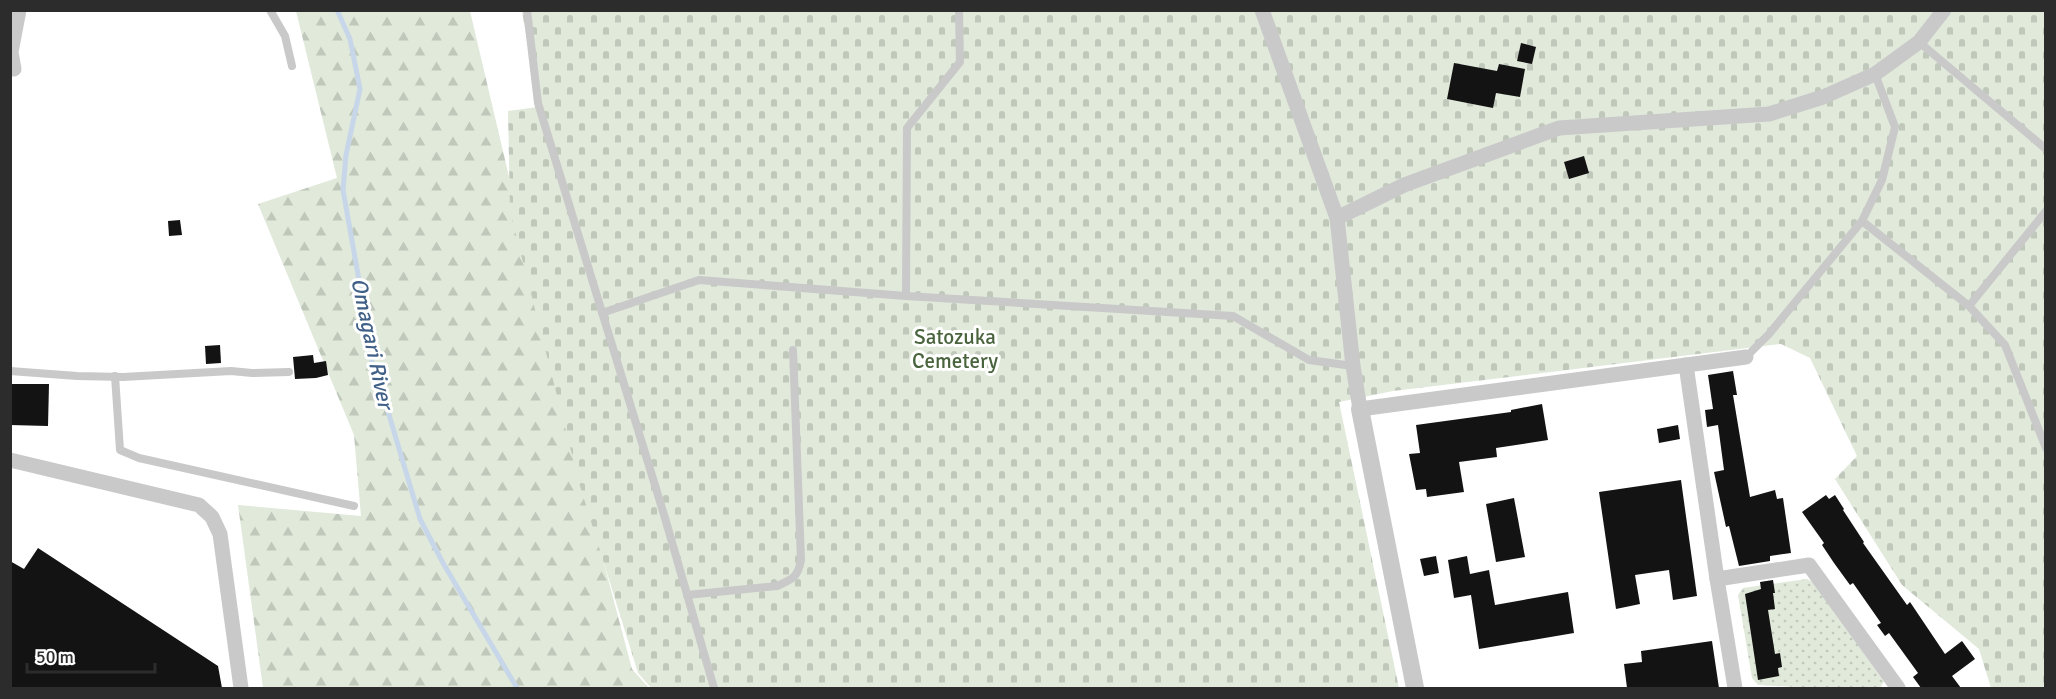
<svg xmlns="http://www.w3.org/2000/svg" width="2056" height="699" viewBox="0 0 2056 699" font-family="Signika,sans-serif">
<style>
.forest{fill:url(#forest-firs)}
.cemetery{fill:url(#cemetery-stones)}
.park{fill:url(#park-dots)}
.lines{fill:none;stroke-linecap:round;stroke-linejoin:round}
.stream{stroke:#c7d6e8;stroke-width:5}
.building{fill:#131313}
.service{stroke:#c9c9c9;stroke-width:8}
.minor{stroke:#c9c9c9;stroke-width:15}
.tertiary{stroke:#c9c9c9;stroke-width:18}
.labels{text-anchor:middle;stroke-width:6;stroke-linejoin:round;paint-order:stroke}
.park-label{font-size:21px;fill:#49643d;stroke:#fff}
.water-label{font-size:22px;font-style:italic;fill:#406088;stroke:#fff}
</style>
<defs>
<pattern id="forest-firs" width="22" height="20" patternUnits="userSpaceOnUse" patternTransform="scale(1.5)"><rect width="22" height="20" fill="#e0e9da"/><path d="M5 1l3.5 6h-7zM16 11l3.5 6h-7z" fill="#c0c8bb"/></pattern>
<pattern id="cemetery-stones" width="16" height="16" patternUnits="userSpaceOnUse" patternTransform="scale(1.5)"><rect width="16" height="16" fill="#e0e9da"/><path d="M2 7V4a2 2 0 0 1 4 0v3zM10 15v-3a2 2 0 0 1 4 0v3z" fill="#c0c8bb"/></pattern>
<pattern id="park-dots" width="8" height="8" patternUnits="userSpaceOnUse" patternTransform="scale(1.5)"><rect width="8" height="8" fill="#e0e9da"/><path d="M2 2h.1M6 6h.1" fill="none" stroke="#c0c8bb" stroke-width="1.8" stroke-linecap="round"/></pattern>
</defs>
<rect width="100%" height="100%" fill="#fff"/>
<polygon class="forest" points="296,11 470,11 569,432 632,669 649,688 263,688 238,505 361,516 354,435 258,204 337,178"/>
<polygon class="cemetery" points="522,11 2045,11 2045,688 1991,688 1979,649 1902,585 1835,479 1857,456 1810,358 1781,344 1393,391 1339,402 1399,688 651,688 638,673 580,486 510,211 508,111 538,107"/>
<polygon class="park" points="1807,579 1813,582 1884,682 1880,688 1814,688 1758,685 1752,678 1738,595 1743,588"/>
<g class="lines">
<polyline class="stream" points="337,10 350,39 360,89 346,155 343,190 359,280 366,337 375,374 381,388 420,519 443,563 517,688"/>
</g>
<g class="building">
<polygon points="1521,43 1536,47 1532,64 1517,61"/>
<polygon points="1454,63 1497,71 1499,64 1525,69 1520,97 1496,93 1493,108 1447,99"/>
<polygon points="1584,156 1589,173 1569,179 1564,162"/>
<polygon points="180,220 182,235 169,236 168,221"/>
<polygon points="220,345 221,363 206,364 205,346"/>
<polygon points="313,355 314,363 326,361 328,375 316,378 295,379 293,357"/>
<polygon points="1733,371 1737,395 1733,395 1750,497 1775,490 1777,499 1783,498 1791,553 1770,556 1770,561 1739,566 1729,526 1726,527 1714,472 1724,470 1718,425 1707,427 1705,410 1713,409 1708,375"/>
<polygon points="10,384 49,384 48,426 10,425"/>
<polygon points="1542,404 1548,440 1496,448 1497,457 1459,462 1464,492 1427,497 1426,489 1416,490 1409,454 1420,453 1416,425 1511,412 1511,410"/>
<polygon points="1678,425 1680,439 1659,443 1657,429"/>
<polygon points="1681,480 1697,596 1673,600 1669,570 1635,575 1640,604 1616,609 1599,492"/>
<polygon points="1826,495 1829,499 1835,495 1844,509 1843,510 1864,542 1863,543 1907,605 1910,602 1945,654 1962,641 1975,659 1952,676 1961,688 1921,688 1913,677 1918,673 1889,633 1885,636 1877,625 1881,623 1853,583 1850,585 1834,563 1822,545 1824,543 1802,512"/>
<polygon points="1514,498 1525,557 1496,562 1486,504"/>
<polygon points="38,548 218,666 222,688 10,688 10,561 24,569"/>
<polygon points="1436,556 1439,573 1424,576 1420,559"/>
<polygon points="1467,556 1470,574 1489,570 1495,605 1568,592 1574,633 1479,649 1471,595 1454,598 1448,560"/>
<polygon points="1773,580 1775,593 1773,593 1775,609 1768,610 1775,654 1780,653 1782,667 1778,668 1779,676 1758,680 1745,594 1761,589 1760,582"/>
<polygon points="1712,641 1719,688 1627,688 1624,664 1642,662 1641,651"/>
</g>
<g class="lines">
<g class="service">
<polyline points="270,10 285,36 292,66"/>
<polyline points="527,10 538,103 665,518 714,688"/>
<polyline points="959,10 960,62 907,128 906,296 1233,316 1309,360 1353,366"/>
<polyline points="1919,42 2046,149"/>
<polyline points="1862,221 1969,306 2005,345 2046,448"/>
<polyline points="1969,306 2046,211"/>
<polyline points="602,313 699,280 906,296"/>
<polyline points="1746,357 1769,334 1862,221 1882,180 1895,127 1875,74"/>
<polyline points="10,371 77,376 123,377 231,371 252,373 289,372"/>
<polyline points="115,376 120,450 139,458 354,506"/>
<path d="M687,595L777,586C793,579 798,577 801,560L793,350"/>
</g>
<g class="minor">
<polyline points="1262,10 1337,218 1353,366 1360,409 1746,357"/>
<polyline points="14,69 11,52 19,10"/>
<polyline points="1337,218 1404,185 1559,128 1769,114 1823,97 1875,74 1919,42 1944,10"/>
<polyline points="1686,365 1717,579 1735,688"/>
<polyline points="10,460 199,505 212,517 220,534 241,688"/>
<polyline points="1717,579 1809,565 1898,688"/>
</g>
<polyline class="tertiary" points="1360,409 1415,688"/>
</g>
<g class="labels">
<g class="park-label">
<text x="955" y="344">Satozuka<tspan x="955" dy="24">Cemetery</tspan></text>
</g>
<g class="water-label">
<text transform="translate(373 343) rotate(78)" y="8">Omagari River</text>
</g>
</g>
<rect width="2056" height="699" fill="none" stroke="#2c2c2c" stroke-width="24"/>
<path d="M27 663v9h128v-9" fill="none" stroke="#2c2c2c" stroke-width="3"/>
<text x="36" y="663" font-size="18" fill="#2c2c2c" stroke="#ffffff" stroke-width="4.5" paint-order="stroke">50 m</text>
</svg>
